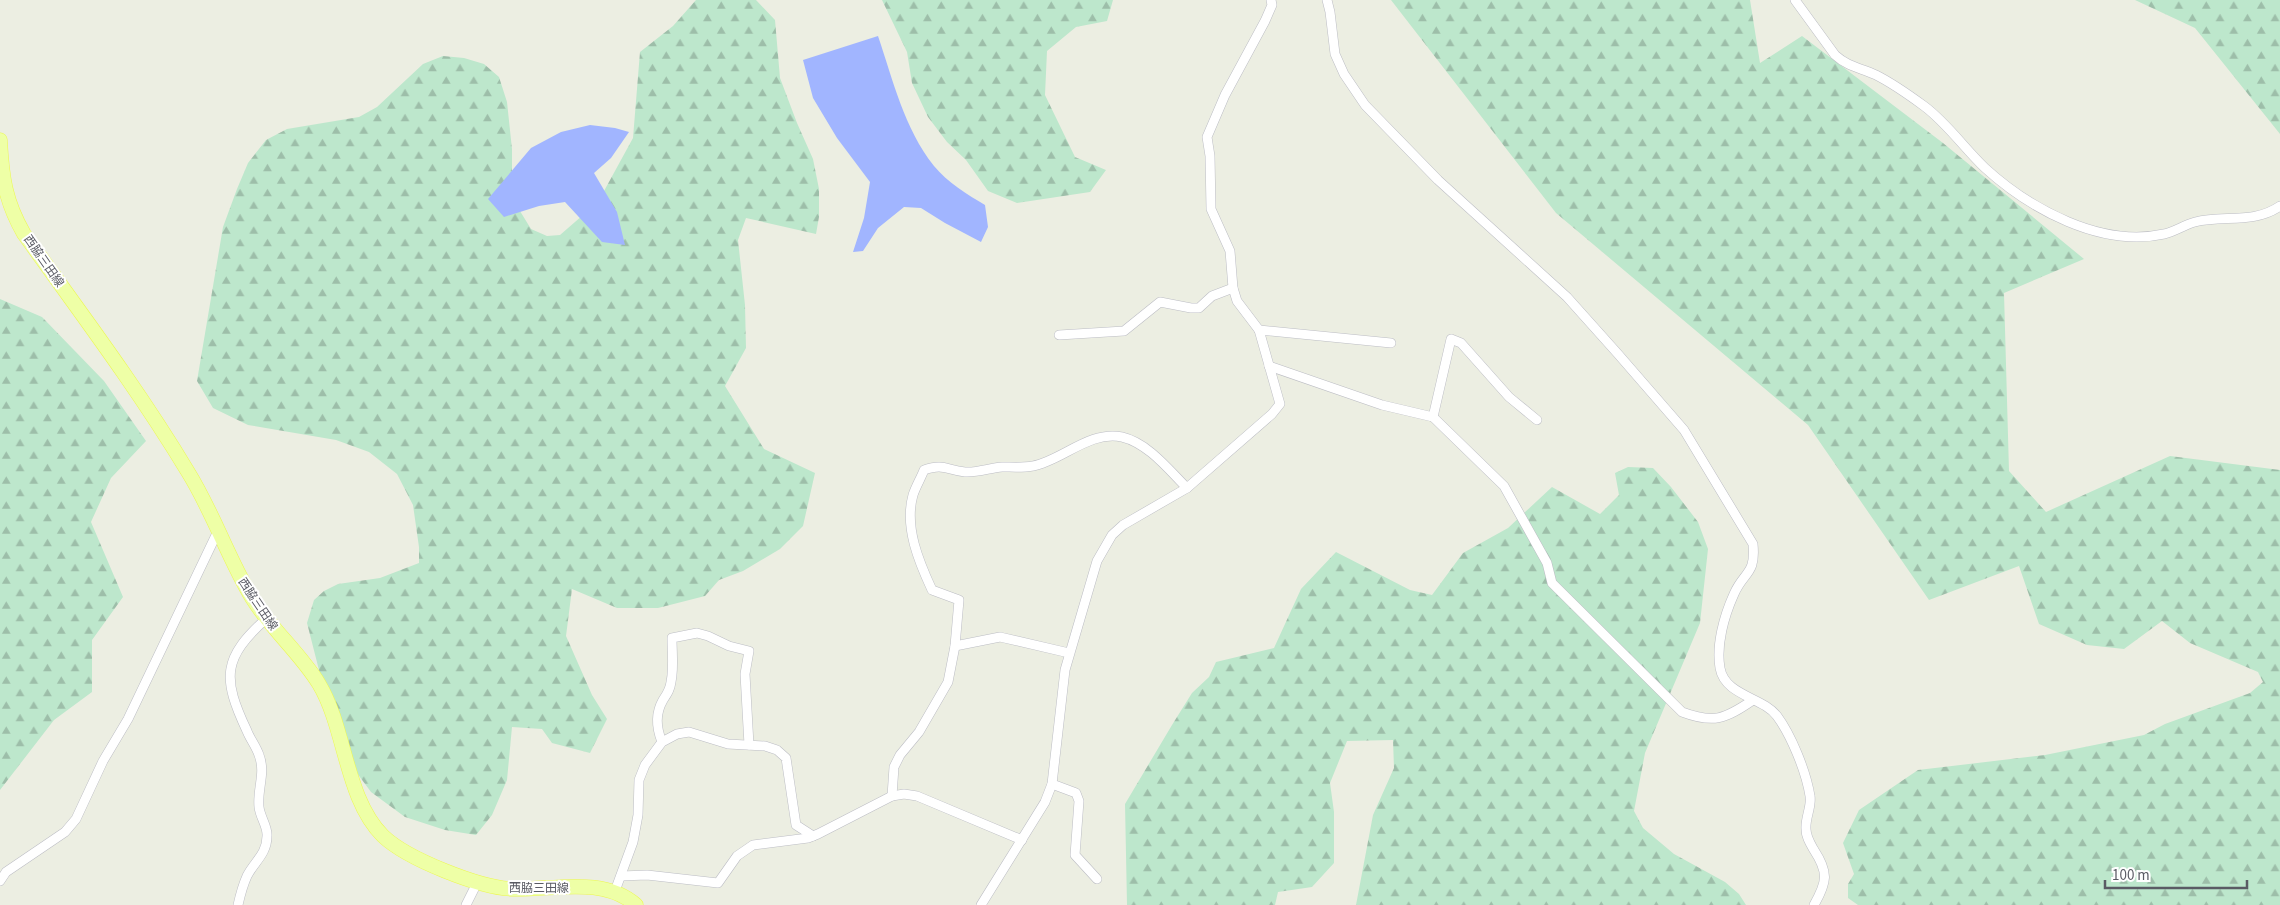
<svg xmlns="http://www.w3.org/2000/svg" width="2280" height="905" viewBox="0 0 2280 905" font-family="'Source Sans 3','Noto Sans JP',sans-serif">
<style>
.forest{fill:url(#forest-firs)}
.water{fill:#a1b5ff}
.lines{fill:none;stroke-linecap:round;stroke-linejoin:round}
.minor-casing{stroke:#bcbdc4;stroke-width:10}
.primary-casing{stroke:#ecf851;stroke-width:15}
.minor{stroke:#fff;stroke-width:9}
.primary{stroke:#eeffa6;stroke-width:14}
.labels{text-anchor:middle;stroke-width:4;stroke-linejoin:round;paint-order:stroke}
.street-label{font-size:12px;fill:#5a5b64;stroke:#fff}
</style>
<defs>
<pattern id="forest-firs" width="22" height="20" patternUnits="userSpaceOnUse" patternTransform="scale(1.25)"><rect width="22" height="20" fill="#bde7cc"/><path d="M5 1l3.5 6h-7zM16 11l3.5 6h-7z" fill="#9dbea9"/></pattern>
</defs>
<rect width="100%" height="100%" fill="#eceee2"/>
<g class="forest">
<polygon points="696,0 756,0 775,20 780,78 797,123 813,159 819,189 819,217 816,234 746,218 738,240 745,305 746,348 725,386 764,449 815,473 803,526 780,549 743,571 719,580 705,596 658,608 617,608 572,589 566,636 592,695 607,719 590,753 552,743 542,729 512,727 507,780 492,815 476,835 445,830 405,817 371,792 351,765 320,674 307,623 314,600 324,591 338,584 380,578 419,563 419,547 413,505 397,474 369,452 336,440 248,425 213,408 197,381 223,227 237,189 248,163 266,140 287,129 359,117 377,107 423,64 443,56 464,58 484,64 499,77 507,102 512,149 512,198 531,229 547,236 560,235 598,202 633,138 640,52 673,26"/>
<polygon points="882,0 1113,0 1107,21 1076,27 1047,51 1045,95 1075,157 1106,170 1090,192 1017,203 988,191 966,160 947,142 928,117 912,83 907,52"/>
<polygon points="1391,0 1750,0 1760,63 1802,36 1943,143 2084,259 2004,293 2009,471 2046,512 2170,456 2280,470 2280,905 1858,905 1848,898 1848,884 1854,874 1843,843 1859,810 1918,770 2045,755 2144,735 2165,724 2250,693 2263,682 2258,672 2190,643 2162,621 2124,649 2087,645 2039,624 2019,566 1929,600 1808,425 1556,213"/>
<polygon points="2135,0 2280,0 2280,134 2195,28"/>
<polygon points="0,299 42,317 104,381 146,441 111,478 91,522 123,597 92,640 92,692 54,720 0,790"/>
<polygon points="1628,467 1653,468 1671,487 1698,522 1708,549 1700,623 1645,753 1634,811 1643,828 1674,854 1725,882 1739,894 1746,905 1356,905 1373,815 1394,768 1393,740 1347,741 1330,783 1334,812 1334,863 1312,887 1278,892 1275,905 1127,905 1125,804 1172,725 1192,693 1209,677 1216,662 1274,648 1301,589 1336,552 1410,590 1432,595 1463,553 1508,528 1552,487 1600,514 1619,495 1615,473"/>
</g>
<g class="water">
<path d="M878,36C893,80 904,128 934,166C947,182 968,195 985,205L988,227L981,242L945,223L921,208L904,207L878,228L863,251L853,252L864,218L870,182L837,138L813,98L803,60Z"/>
<polygon points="590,125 615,128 629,132 611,158 594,173 617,212 625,245 602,242 565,202 539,206 504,217 488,199 531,148 561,132"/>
</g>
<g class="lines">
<g class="minor-casing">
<g id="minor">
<path d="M1327,0L1330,12L1335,54L1344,74L1365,105L1438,180L1567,297L1618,354L1684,430L1753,544C1756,575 1744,571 1734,594C1724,616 1716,645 1720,668C1725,696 1763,697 1777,716C1791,735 1806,771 1810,796C1812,806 1805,818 1806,829C1806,837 1810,843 1814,850C1829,873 1827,882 1814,905"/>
<path d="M1795,0L1835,55C1848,67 1861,68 1876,75C1892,83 1909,95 1924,106C1947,123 1964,148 1985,168C2030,209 2101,248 2164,234C2174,232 2184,225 2195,222C2224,215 2254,224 2280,206"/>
<polyline points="1259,330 1391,343"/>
<polyline points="1059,335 1124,331 1160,302 1191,308 1199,308 1212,296 1233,288"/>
<path d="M1269,366L1382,405L1433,417L1504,486L1547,563L1552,583L1682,712C1714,724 1725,719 1753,700"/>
<polyline points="1433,417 1451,339 1461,343 1509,397 1537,420"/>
<polyline points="955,646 1000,637 1069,653"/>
<path d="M662,742C656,727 655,714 663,700C667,694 670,690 671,682C674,668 672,653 672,638L697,633L708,636L729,646L749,651L745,674L749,745"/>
<polyline points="1052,784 1076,793 1079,801 1075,855 1097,879"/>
<path d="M892,796L894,767L900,755L919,732L948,682L955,646L959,600L932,590C919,562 904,527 913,495C916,486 921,478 924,470C944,463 946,470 965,472C977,473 990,468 1002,467C1012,467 1023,468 1033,466C1061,461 1090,430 1122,437C1148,443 1169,470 1187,488"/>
<polyline points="621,876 647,875 718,883 737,856 753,845 808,838 818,834 892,796 904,794 917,796 1022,840"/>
<polyline points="0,881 6,872 65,832 76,819 103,761 128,719 218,531"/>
<polyline points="615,891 633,842 638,815 639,780 645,765 662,742 677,734 689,732 728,744 765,746 777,750 786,758 796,825 813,836"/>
<path d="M238,905C240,896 243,885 247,876C254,862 267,854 267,836C268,827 260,817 259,807C257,789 266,773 259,755C256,746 250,739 247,731C222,678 222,658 267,618"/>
<polyline points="466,905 477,883"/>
<polyline points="981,905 1045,802 1052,784 1065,670 1097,561 1112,535 1123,525 1187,488 1272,414 1280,404 1259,330 1237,301 1233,288 1230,251 1211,209 1210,156 1207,137 1225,95 1265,21 1272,5 1271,0"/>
</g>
</g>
<g class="primary-casing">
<path id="primary" d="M0,140C2,177 5,201 24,234C80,312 138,389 188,472C213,512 228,558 252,598C271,629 301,654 319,684C346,729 345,798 383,836C407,859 480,888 513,889C554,890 603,876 636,905"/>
</g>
<use href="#minor" class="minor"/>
<use href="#primary" class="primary"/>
</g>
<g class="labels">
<g class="street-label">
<text transform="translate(44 261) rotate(55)" y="4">西脇三田線</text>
<text transform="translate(258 604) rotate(56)" y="4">西脇三田線</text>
<text x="539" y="892">西脇三田線</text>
</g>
</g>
<path d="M2105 880v8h142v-8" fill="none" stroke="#5a5b64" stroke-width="2.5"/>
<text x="2112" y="880" font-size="15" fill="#5a5b64" stroke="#ffffff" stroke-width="4" paint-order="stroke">100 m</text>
</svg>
